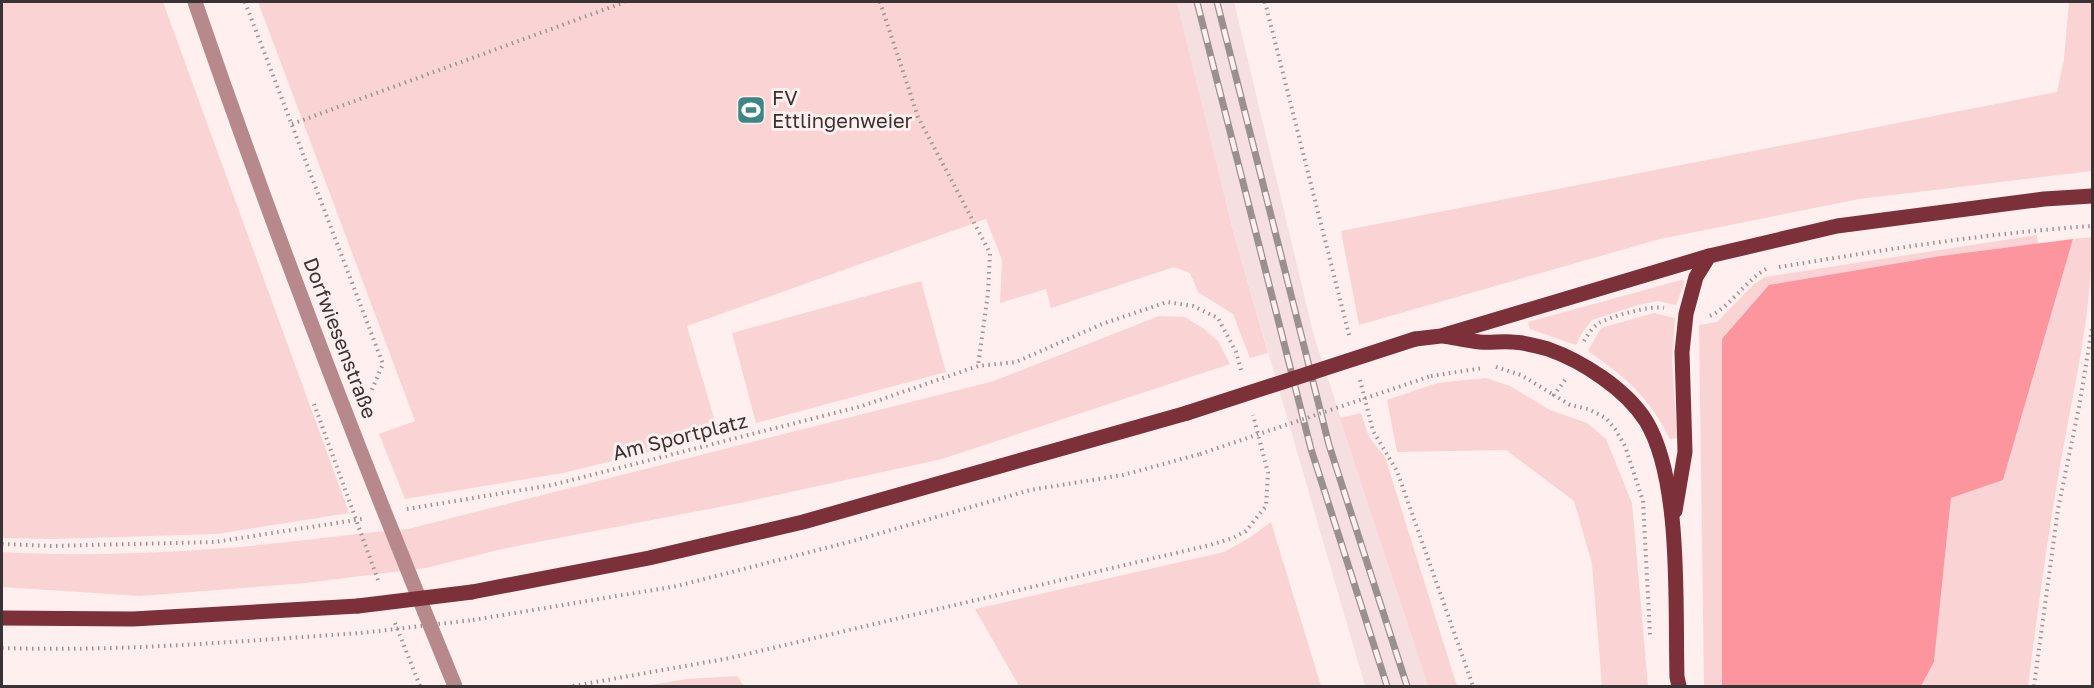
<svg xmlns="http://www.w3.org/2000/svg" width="2094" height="688" viewBox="0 0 2094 688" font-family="'Golos Text',sans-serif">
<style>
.built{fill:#f5dfe0}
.green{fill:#fad3d5}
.forest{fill:#fd959e}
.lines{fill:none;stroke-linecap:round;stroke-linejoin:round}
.path{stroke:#9f9494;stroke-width:4;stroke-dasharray:1.5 4.5;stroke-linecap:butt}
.minor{stroke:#b7898c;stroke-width:15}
.major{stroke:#7c303a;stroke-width:15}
.rail-casing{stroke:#9b9090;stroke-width:7}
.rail{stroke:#ffefef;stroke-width:4.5;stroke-dasharray:14;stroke-linecap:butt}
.path-bridge{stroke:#9f9494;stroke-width:4;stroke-dasharray:1.5 4.5;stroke-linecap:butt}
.major-bridge{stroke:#7c303a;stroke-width:15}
.labels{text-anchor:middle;stroke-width:6;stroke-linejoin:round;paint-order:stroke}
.poi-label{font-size:20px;fill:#3a3333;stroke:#ffefef;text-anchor:start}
.street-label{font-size:20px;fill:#3a3333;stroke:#ffefef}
</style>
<rect width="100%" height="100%" fill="#ffefef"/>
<polygon class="built" points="1177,2 1234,2 1314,336 1428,686 1365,686 1233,231"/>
<g class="green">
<polygon points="2,2 163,2 349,513 217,534 52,539 2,538"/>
<polygon points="258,2 1177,2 1233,231 1268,353 1250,358 1233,314 1198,292 1190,273 1174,267 1051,308 1046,289 1000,303 1002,260 986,219 687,326 719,435 563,473 405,499 379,434 415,421"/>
<polygon points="2069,2 2092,2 2092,171 1859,199 1660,239 1359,325 1341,231 2057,92 2064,59"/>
<polygon points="2037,235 2038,244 1941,256 1722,339 1722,686 1704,686 1699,325 1717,322 1753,285 1765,277"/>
<path d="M2092,237C2092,311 2075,383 2062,455C2048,532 2038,609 2028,686H1921L1934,662L1951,498L2003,480L2073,239Z"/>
<polygon points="1681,280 1685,281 1676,305 1658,301 1638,305 1592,320 1582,333 1576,345 1530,329 1528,322"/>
<polygon points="921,281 946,372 756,423 732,333"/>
<path d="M1654,313L1675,318L1672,360L1677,438L1670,439C1649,397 1626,377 1588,351L1601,328Z"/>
<path d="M1159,316L1185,317L1204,329L1218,341L1230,364L942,459L740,503L502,549L426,568L306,583L140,596L2,587V552C71,556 142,554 212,549C278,545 343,534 408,529L994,381Z"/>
<polygon points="1486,378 1510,386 1550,410 1587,423 1606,439 1632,503 1648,686 1602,686 1592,564 1574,501 1506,450 1397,452 1387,400 1437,383"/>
<polygon points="1361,413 1369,437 1385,457 1457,686 1428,686 1340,418"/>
<polygon points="1271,522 1321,686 1019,686 975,609 1224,552 1249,538"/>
<polygon points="737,676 744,686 644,686 687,679"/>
</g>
<polygon class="forest" points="2073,239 2003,480 1951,498 1934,662 1921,686 1722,686 1722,339 1769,285 1941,256"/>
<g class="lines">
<g class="path">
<polyline points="245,2 383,364 367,401"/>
<polyline points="880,2 918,117 990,253 988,293 978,366"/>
<polyline points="1265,2 1349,335"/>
<polyline points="292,124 625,2"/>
<path d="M1779,267C1883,250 1987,233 2092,226"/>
<path d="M1710,316C1731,306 1745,281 1766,269"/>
<path d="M1584,341C1587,335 1594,326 1599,323C1612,316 1651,305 1664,308"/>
<polyline points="1496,367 1521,375 1554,395"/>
<polyline points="1431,376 1483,368"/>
<polyline points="1360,380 1373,431 1397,471 1473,686"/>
<polyline points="1565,380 1554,395 1570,405 1588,409 1606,418 1615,429 1625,446 1643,501 1650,635"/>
<polyline points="314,404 378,580"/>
<polyline points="407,509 552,485 862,406 978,366 1016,362 1102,324 1167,302 1193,306 1218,318 1236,352 1241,370"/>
<polyline points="2,544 51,546 215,542 362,519"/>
<polyline points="473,620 677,586 853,541 1030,490 1123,475 1200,454"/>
<polyline points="395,623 420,686"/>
<path d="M2,648C121,652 241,641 361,633"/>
<polyline points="573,686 730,658 1210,545 1233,538 1246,531 1266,506 1268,473 1253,415"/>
<polyline points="2034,686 2058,509 2079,407 2092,328"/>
</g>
<path class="minor" d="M195,2C274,232 362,461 455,686"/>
<g class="major">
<path d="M1444,336C1456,338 1468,341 1480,342C1491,343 1502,341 1512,342C1523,342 1537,346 1548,349C1582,361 1626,389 1646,421C1682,480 1675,607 1677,677L1679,686"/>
<polyline points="1415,339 1441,336 1709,256 1837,226 2044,199 2092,196"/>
<polyline points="1675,511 1685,452 1682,352 1686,314 1696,277 1709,256"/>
<polyline points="472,592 649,558 803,522 1187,413"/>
<polyline points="2,618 133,619 358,606"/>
</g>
<g class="rail-casing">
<g id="rail">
<polyline points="1197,2 1311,449 1387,686"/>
<polyline points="1217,2 1329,445 1407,686"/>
</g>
</g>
<use href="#rail" class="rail"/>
<g class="path-bridge">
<polyline points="1200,454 1431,376"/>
<polyline points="361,633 473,620"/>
</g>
<g class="major-bridge">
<polyline points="1187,413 1415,339"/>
<polyline points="358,606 472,592"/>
</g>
</g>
<defs>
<g id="stadium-square" transform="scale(1.5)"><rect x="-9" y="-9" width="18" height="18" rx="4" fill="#3e8685" stroke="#ffefef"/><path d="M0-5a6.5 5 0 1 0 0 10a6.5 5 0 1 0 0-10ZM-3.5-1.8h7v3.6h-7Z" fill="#fff"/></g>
</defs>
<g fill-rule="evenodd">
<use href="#stadium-square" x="751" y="110"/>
</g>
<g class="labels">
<g class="poi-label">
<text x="772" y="105">FV<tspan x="772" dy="23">Ettlingenweier</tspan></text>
</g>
<g class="street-label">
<text transform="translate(340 338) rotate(69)" y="7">Dorfwiesenstraße</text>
<text transform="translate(680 437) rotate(-14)" y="7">Am Sportplatz</text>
</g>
</g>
<rect width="2094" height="688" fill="none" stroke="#3a3333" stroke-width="6"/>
</svg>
